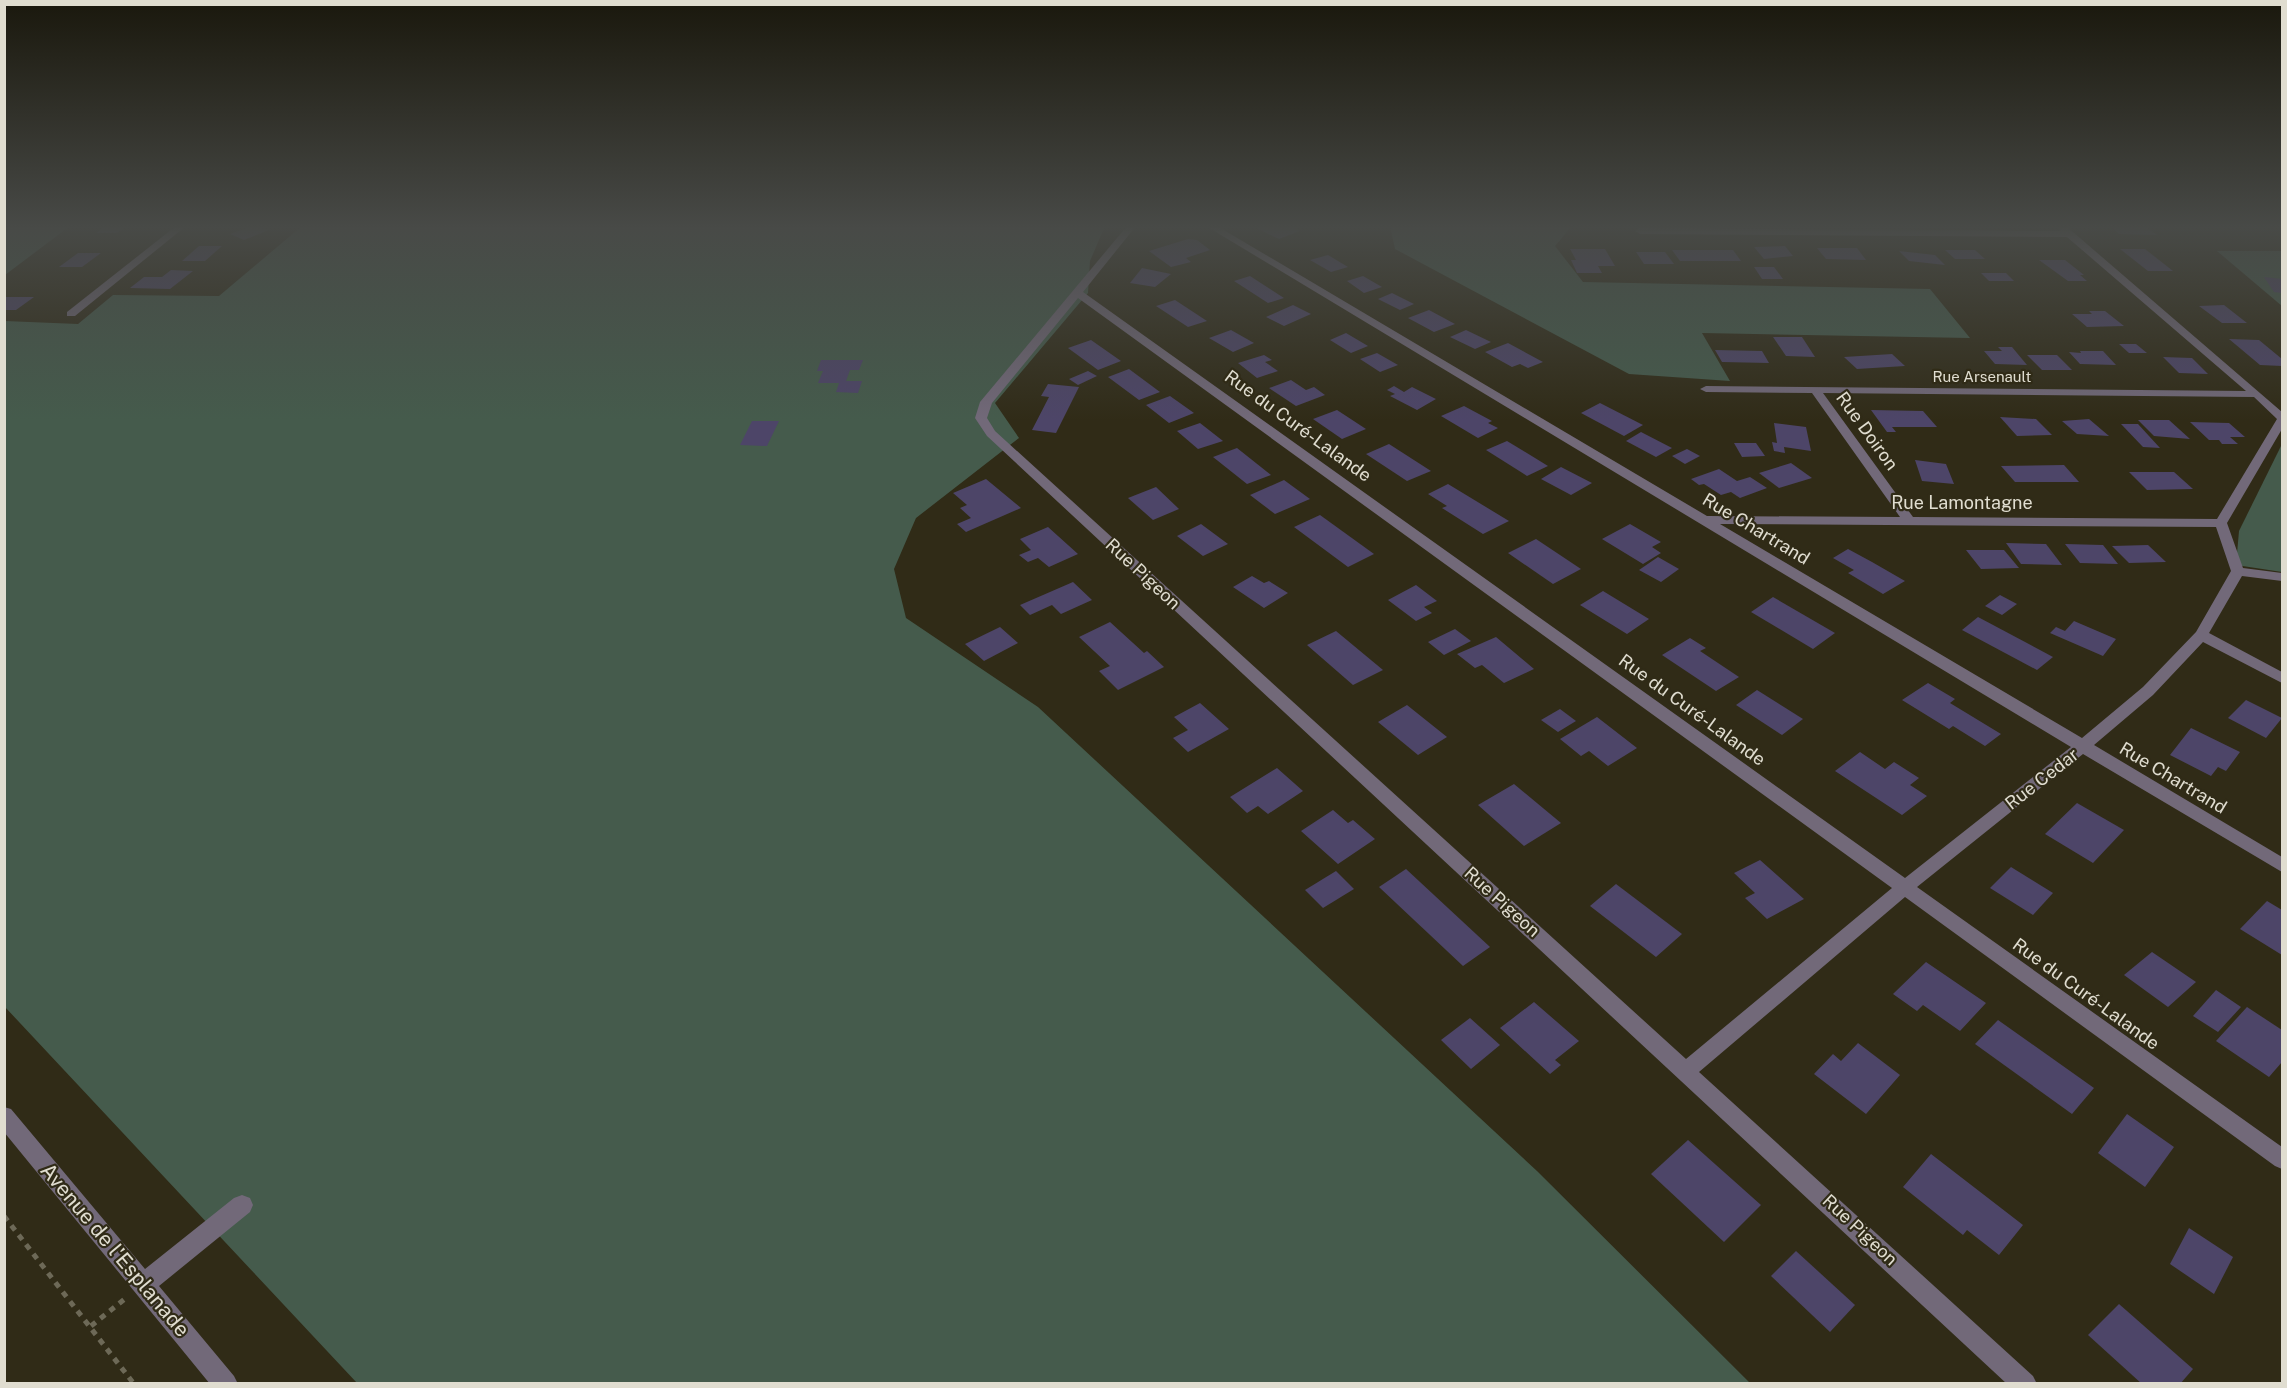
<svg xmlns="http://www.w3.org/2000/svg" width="2287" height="1388" viewBox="0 0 2287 1388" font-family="'Public Sans',sans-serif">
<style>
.green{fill:#455b4c}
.building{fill:#4d4568}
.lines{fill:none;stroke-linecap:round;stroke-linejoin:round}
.path{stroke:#6d6957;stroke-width:5;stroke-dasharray:6 6;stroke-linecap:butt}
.minor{fill:#726979;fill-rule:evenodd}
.labels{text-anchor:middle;stroke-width:4.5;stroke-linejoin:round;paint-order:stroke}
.far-street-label{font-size:15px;fill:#e0ddd0;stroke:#302b17}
.street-label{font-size:18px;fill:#e0ddd0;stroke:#302b17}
.near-street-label{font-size:21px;fill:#e0ddd0;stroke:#302b17}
</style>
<rect width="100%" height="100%" fill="#302b17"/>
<g class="green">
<polygon points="5,226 70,226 5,275"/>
<polygon points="302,226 1105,226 1090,261 1088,293 995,403 1019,438 916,518 894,569 906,618 1038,707 1537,1171 1750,1383 357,1383 5,1007 5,321 78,324 113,295 219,296"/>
<polygon points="1390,226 1572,226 1555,246 1583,282 1930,289 1970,338 1702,333 1730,381 1629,374 1395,249"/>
<polygon points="2217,251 2282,251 2282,306"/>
<polygon points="2282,444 2282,572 2236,565 2239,531"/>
</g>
<g class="building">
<polygon points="106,226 127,226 117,233 96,233"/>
<polygon points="252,226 269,230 244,240 230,234"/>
<polygon points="1261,226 1290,226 1300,231 1279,239 1256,228"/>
<polygon points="2110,226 2145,226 2157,235 2119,234"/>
<polygon points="1188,239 1197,240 1210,250 1186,258 1191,262 1171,267 1149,251"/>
<polygon points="199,246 222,246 205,261 182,261"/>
<polygon points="1785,246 1793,256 1764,259 1754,247"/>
<polygon points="1817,248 1857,248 1866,260 1826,259"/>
<polygon points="1570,249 1605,249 1615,266 1598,266 1602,273 1577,273 1571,260 1576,260"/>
<polygon points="2120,249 2145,249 2173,271 2148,271"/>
<polygon points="1672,250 1733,250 1741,261 1680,261"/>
<polygon points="1945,250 1975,250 1985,259 1955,259"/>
<polygon points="1899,251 1935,255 1945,265 1909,261"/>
<polygon points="1636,252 1665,252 1674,264 1644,264"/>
<polygon points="78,253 101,253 82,267 59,267"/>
<polygon points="1328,255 1348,267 1331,272 1310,260"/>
<polygon points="2039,260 2065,260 2084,275 2080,275 2087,281 2068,281"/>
<polygon points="1754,267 1774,267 1783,279 1762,279"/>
<polygon points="1142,268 1171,274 1155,287 1130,283"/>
<polygon points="171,270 193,271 170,289 130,288 144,277 162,277"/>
<polygon points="1981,273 2006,273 2014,281 1989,281"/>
<polygon points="1250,276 1284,298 1268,303 1234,281"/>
<polygon points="1363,276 1382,287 1364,293 1347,281"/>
<polygon points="2264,277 2282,279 2282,293 2274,292"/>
<polygon points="1392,293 1414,304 1400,310 1378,299"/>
<polygon points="4,297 34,297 16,310 4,310"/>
<polygon points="1175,300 1207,321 1188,327 1156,306"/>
<polygon points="1293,305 1311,314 1284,326 1266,317"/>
<polygon points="2224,305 2247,323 2222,323 2199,306"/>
<polygon points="1429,310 1455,324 1434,332 1408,318"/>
<polygon points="2089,311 2105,311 2124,326 2087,327 2072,314 2092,314"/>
<polygon points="1231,330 1254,343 1233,352 1209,338"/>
<polygon points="1466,330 1491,342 1475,349 1450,337"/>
<polygon points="1346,333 1368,346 1351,353 1330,340"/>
<polygon points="1773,337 1802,337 1815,357 1786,356"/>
<polygon points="2229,339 2259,340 2282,359 2282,366 2260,365"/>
<polygon points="1091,340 1121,361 1098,370 1068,348"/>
<polygon points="1508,343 1543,362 1528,368 1520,364 1512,367 1485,352"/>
<polygon points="2119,344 2136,344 2147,353 2129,353"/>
<polygon points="1998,347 2012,347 2027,365 1995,364 1984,351 2002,351"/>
<polygon points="1715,350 1762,351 1769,363 1722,362"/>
<polygon points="2080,351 2103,351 2116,365 2080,364 2069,352 2081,353"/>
<polygon points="1377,353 1398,365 1380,372 1360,359"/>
<polygon points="1892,354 1905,366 1857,369 1844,357"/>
<polygon points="1264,355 1272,360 1265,362 1278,371 1257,378 1238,363"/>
<polygon points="2027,355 2057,355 2072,370 2042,370"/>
<polygon points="2163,357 2192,358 2208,374 2179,373"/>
<polygon points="821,360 863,360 859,370 850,370 846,381 862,381 858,393 836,392 839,383 818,383 823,371 817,371"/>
<polygon points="1129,369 1160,392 1139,400 1108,377"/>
<polygon points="1088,371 1097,376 1078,385 1069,379"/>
<polygon points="1291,380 1306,390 1314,387 1325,395 1296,406 1269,388"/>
<polygon points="1048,384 1079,387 1056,433 1032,430 1049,397 1041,396"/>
<polygon points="1394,386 1404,392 1412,387 1436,399 1417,410 1390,396 1395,394 1387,390"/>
<polygon points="1170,396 1194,413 1169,423 1146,405"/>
<polygon points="1600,403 1643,425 1624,436 1581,413"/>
<polygon points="1464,406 1492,421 1488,423 1498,428 1478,438 1441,416"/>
<polygon points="1337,410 1366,429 1342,439 1313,419"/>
<polygon points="1871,410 1923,411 1937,427 1892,427 1896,432 1887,432"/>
<polygon points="2000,417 2036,419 2052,435 2017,436"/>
<polygon points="2089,419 2109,436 2077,434 2062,421"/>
<polygon points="2138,420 2169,420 2190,439 2154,436"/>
<polygon points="752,421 779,421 767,446 740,445"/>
<polygon points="2190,422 2229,423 2245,437 2230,437 2238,444 2222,444 2219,440 2209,440"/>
<polygon points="1200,423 1223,441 1198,449 1177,431"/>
<polygon points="1774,423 1806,427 1811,451 1784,447 1785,453 1774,451 1772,442 1777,443"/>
<polygon points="2121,424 2138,424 2160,448 2143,447"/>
<polygon points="1641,432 1672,448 1656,457 1626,441"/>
<polygon points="1507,441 1548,466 1527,476 1486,450"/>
<polygon points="1734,443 1756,443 1765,456 1742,457"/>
<polygon points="1389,444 1431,471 1407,481 1366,454"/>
<polygon points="1237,448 1271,475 1247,484 1213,457"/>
<polygon points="1687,449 1700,456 1685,464 1672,456"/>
<polygon points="1915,460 1946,464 1954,484 1922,481"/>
<polygon points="1791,463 1812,478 1779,488 1759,473"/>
<polygon points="2064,465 2079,482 2015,482 2001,466"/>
<polygon points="1561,467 1592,483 1571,495 1541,479"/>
<polygon points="1719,469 1737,481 1750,477 1767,488 1740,498 1731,492 1721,495 1704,484 1699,485 1691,479"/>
<polygon points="2129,472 2174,472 2193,489 2147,490"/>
<polygon points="986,479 1021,508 966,532 957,524 971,518 960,508 967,505 953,493"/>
<polygon points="1284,480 1310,499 1275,514 1250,495"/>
<polygon points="1448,484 1509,521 1483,534 1442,508 1447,506 1428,494"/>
<polygon points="1156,487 1179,509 1153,520 1128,498"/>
<polygon points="1320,515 1374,554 1348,567 1294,527"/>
<polygon points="1201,524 1228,544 1203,556 1177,536"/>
<polygon points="1630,524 1661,542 1652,547 1661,553 1643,564 1602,539"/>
<polygon points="1048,527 1078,554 1049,567 1038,558 1028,562 1019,555 1031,550 1020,539"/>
<polygon points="1536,539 1581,569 1553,584 1508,553"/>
<polygon points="2006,543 2046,544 2062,565 2021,564"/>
<polygon points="2065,544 2103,545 2118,564 2080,563"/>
<polygon points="2148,545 2166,562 2129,563 2112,546"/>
<polygon points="1848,549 1872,562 1905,581 1883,594 1848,573 1854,570 1833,558"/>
<polygon points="1966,550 2004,550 2019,568 1981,569"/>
<polygon points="1658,557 1679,569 1661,582 1639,570"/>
<polygon points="1252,576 1264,583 1269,581 1288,593 1264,608 1233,587"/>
<polygon points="1073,582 1092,600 1061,614 1052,605 1030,615 1020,605"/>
<polygon points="1416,585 1437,601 1424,607 1432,613 1416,621 1388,600"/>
<polygon points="1603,591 1649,619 1627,634 1580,605"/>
<polygon points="2000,595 2017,604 2002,615 1985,606"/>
<polygon points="1773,597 1835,633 1813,649 1751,612"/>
<polygon points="1978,617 2053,657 2037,670 1962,630"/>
<polygon points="2074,621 2116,639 2103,656 2050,633 2056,627 2065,631"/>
<polygon points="1110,622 1144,653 1147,651 1164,667 1118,690 1099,671 1110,666 1079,637"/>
<polygon points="1000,627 1018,643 984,661 965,644"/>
<polygon points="1455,629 1471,641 1444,655 1428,642"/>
<polygon points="1336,631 1383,670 1353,685 1307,645"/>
<polygon points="1496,637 1534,669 1504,683 1482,665 1475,668 1457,654"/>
<polygon points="1690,638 1706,648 1700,651 1739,677 1716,691 1662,655"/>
<polygon points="1928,683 1955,699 1950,703 2001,734 1985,746 1953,726 1949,729 1902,700"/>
<polygon points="1757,690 1803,719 1782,735 1736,705"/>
<polygon points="2246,700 2282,718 2266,738 2228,718"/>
<polygon points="1200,703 1229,729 1188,752 1173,738 1188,730 1174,717"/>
<polygon points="1407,705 1447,737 1418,755 1378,722"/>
<polygon points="1560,709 1576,721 1558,732 1541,720"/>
<polygon points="1597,717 1637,748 1608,766 1589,751 1581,756 1560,739"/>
<polygon points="2191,728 2240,752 2226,771 2218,767 2211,776 2170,755"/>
<polygon points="1860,752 1885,769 1894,762 1919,778 1910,785 1927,796 1902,815 1835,771"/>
<polygon points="1277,768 1303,791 1268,814 1258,806 1247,813 1230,797"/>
<polygon points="1514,784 1561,823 1524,846 1478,805"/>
<polygon points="2077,803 2124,830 2093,863 2045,834"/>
<polygon points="1333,810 1348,823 1353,820 1375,839 1338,864 1301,831"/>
<polygon points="1760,860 1804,899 1767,919 1745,898 1755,893 1734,873"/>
<polygon points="2011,867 2053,893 2033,915 1990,888"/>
<polygon points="1406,869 1490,947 1463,966 1379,887"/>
<polygon points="1336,871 1354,889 1323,908 1305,890"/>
<polygon points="1616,884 1682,934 1656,957 1590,906"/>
<polygon points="2267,901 2282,910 2282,955 2240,929"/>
<polygon points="2152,952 2196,982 2168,1007 2124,975"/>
<polygon points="1926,962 1986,1003 1960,1031 1923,1005 1917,1011 1893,994"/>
<polygon points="2216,990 2241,1007 2218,1032 2193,1016"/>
<polygon points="1534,1002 1579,1041 1555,1060 1561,1065 1550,1074 1500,1028"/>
<polygon points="2247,1007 2282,1030 2282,1062 2269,1077 2216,1041"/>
<polygon points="1470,1018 1500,1045 1471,1069 1441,1040"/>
<polygon points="1998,1020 2094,1088 2072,1114 1975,1044"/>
<polygon points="1858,1043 1900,1075 1866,1114 1814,1074 1833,1054 1841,1061"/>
<polygon points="2127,1114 2174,1147 2145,1187 2098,1153"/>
<polygon points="1688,1140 1761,1205 1724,1242 1651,1174"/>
<polygon points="1931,1154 2023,1225 1999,1255 1967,1230 1963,1235 1903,1187"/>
<polygon points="2189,1228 2233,1257 2214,1294 2170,1264"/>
<polygon points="1796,1251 1855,1305 1830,1332 1771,1276"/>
<polygon points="2119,1304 2193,1369 2180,1384 2142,1384 2088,1335"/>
</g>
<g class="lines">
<g class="path">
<polyline points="4,1216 134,1384"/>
<polyline points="91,1326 126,1298"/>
</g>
<g class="minor">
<polygon points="176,226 186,226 75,316 67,316 67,312"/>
<path d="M1127,226H1136L1083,292L1905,878L2071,747L1206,226H1217L1707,516L1900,517L1812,393L1706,392L1700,389L1706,386L2246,391L2067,237L1640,234L1635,231L1640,228L2060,231L2059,226H2066L2282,412V429L2227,523L2243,568L2282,573V581L2242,576L2209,633L2282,672V683L2203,642L2153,695L2094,745L2282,857V872L2083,754L1917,887L2282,1147V1169L2275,1166L1905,897L1699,1072L2033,1376L2037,1384H2007L987,436L975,418L980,402ZM1078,298L1892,888L1686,1059L995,431L987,418L992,403ZM1823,393L2254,397L2277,419L2217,519L1913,517ZM1720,524L2216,527L2231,571L2196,632L2143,687L2082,738Z"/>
<polygon points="4,1107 11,1109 145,1269 234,1198 242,1195 250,1198 253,1205 250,1212 159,1286 234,1376 238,1384 210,1384 4,1132"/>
</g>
</g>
<linearGradient id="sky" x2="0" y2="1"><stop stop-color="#1a180d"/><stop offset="0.54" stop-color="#484a47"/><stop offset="1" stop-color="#484a47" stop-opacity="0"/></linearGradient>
<rect width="2287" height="421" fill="url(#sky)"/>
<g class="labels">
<g class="far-street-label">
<text x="1982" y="382">Rue Arsenault</text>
</g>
<g class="street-label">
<text transform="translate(1298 426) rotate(36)" y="6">Rue du Curé-Lalande</text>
<text transform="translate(1867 431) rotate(54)" y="6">Rue Doiron</text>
<text x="1962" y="509">Rue Lamontagne</text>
<text transform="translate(1756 529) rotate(31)" y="6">Rue Chartrand</text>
<text transform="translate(1143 574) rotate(43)" y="6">Rue Pigeon</text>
<text transform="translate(1692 710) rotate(36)" y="6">Rue du Curé-Lalande</text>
<text transform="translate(2173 778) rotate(31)" y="6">Rue Chartrand</text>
<text transform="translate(2042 779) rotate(-38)" y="6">Rue Cedar</text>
<text transform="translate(1502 902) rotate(42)" y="6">Rue Pigeon</text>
<text transform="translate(2086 994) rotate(36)" y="6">Rue du Curé-Lalande</text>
<text transform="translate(1860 1230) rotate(43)" y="6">Rue Pigeon</text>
</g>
<g class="near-street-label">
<text transform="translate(115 1250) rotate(50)" y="7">Avenue de l'Esplanade</text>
</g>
</g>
<rect width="2287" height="1388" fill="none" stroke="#e0ddd0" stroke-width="12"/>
</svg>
